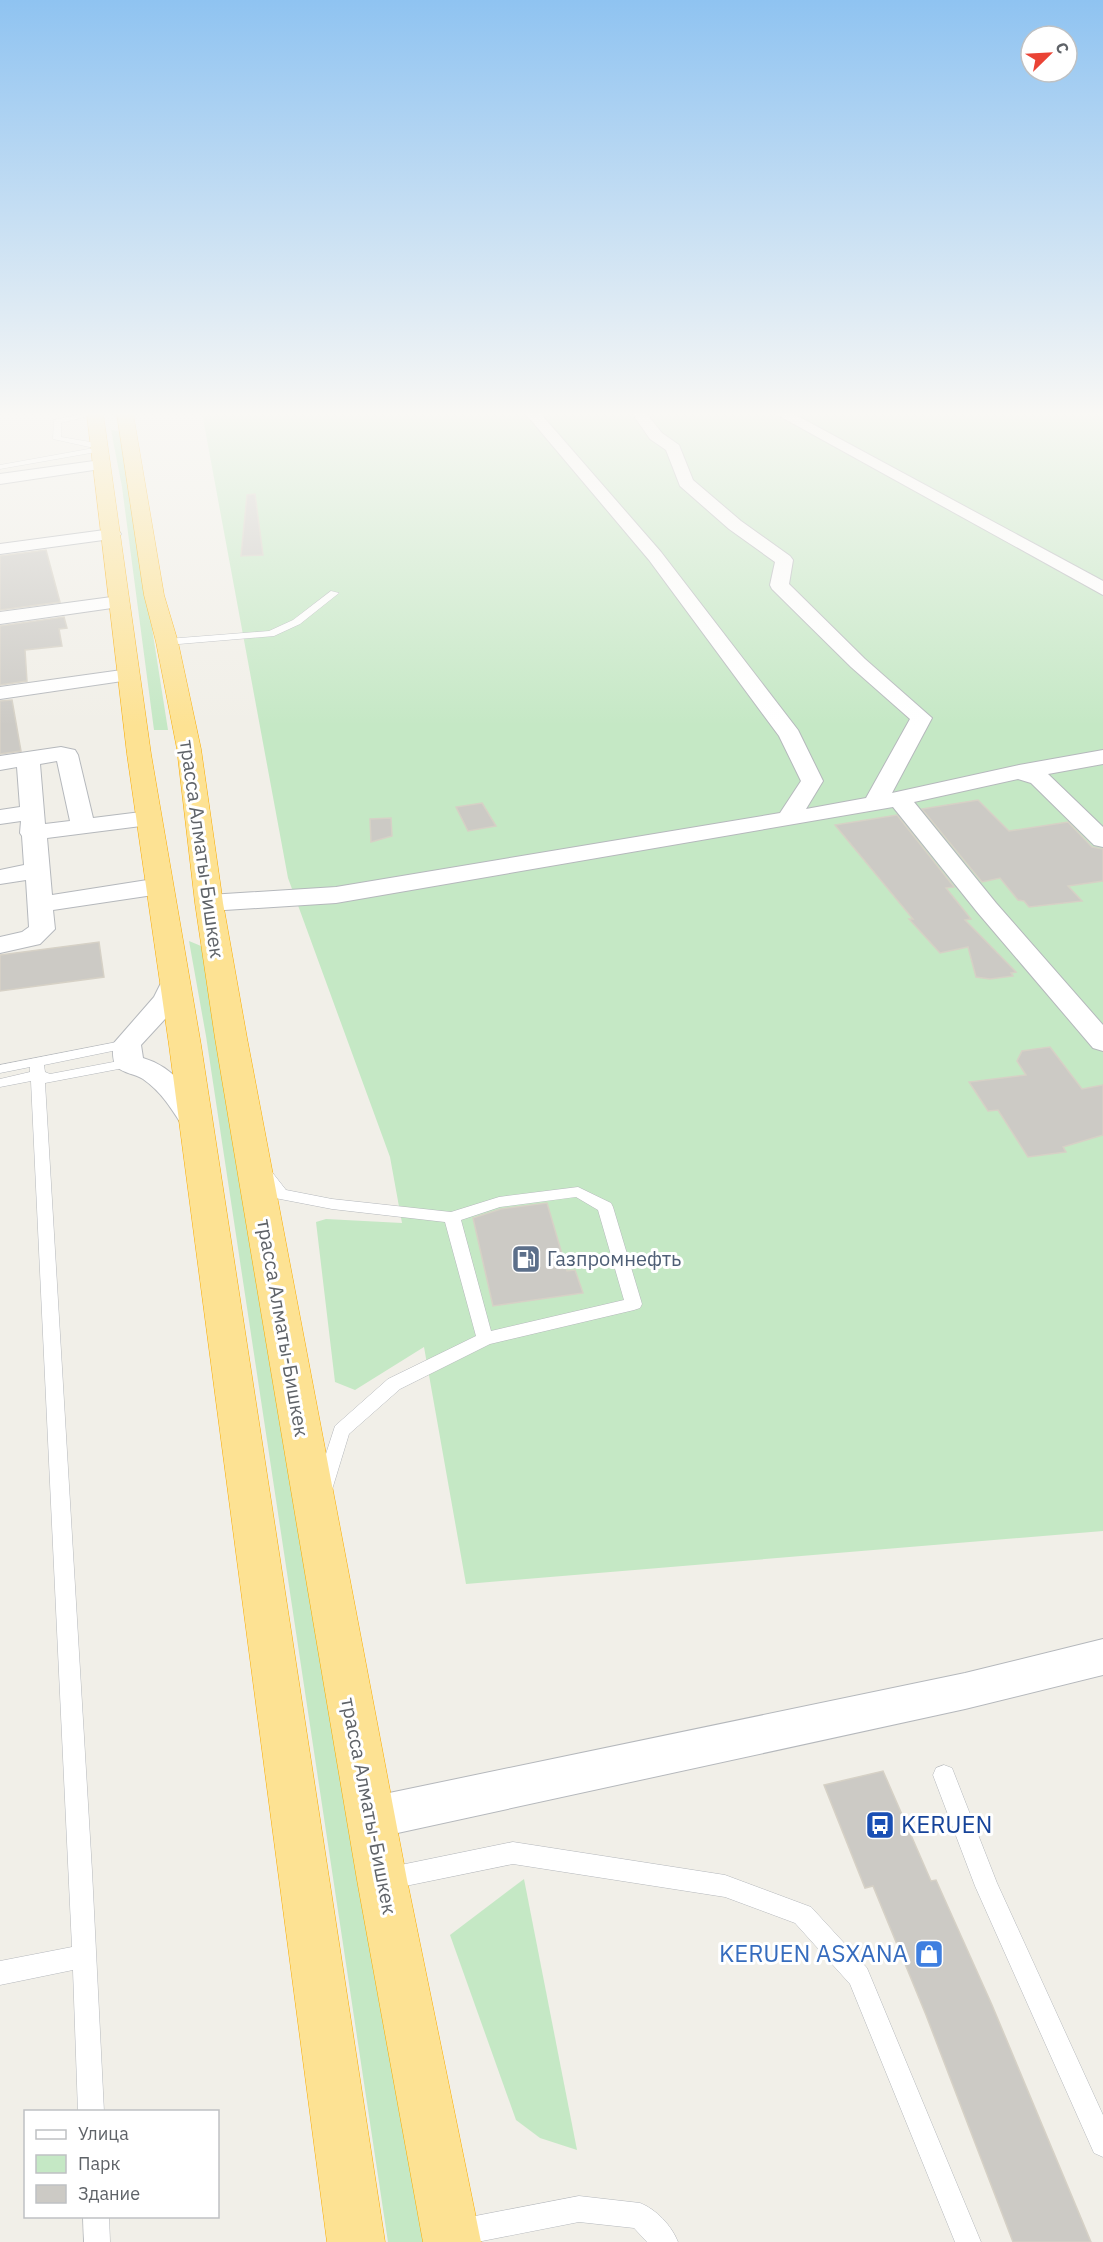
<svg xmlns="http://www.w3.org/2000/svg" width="1103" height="2242" viewBox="0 0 1103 2242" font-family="'IBM Plex Sans',sans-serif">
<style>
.green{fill:#c5e8c5}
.building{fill:#cccac5;stroke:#d6d1c6;stroke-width:1.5}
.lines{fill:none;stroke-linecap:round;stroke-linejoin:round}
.lane-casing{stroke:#b5b8bc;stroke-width:1}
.street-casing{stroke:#b5b8bc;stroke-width:2}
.highway-casing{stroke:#f9ab00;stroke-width:1}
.lane{fill:#fff;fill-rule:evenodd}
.street{fill:#fff;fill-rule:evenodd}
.highway{fill:#fde293;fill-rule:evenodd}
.labels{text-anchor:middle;stroke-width:6;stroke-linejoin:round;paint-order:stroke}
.street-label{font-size:20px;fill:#5f6368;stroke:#fff}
.service-label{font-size:20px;fill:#4e5e75;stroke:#fff;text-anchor:start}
.near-transit-label{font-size:24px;fill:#164399;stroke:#fff;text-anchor:start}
.near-shop-label{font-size:24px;fill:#366cbe;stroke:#fff;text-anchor:end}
</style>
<rect width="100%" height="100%" fill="#f1efe8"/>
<g class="green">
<polygon points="202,413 1103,413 1103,1531 466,1584 424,1347 355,1390 335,1382 316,1222 326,1219 402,1223 390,1157 288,878"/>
<polygon points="111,430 121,431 168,730 154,730 122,487"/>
<polygon points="189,941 201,946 224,1066 425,2242 388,2242 206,1036"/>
<polygon points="524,1879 577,2150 540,2138 516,2120 450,1935"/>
</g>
<g class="building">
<polygon points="255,494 263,555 241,556 247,495"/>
<polygon points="46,550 60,602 0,610 0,556"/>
<polygon points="64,617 67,628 59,629 62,646 25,650 27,681 0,685 0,626"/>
<polygon points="12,700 21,751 0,754 0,701"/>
<polygon points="978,800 1009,831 1068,822 1092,847 1103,849 1103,881 1068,886 1082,901 1029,907 1024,901 1018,900 1000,878 982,882 922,809"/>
<polygon points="482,803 496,826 468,831 456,807"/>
<polygon points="897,815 954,887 946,888 971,919 965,920 1016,972 1011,973 1013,976 990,979 976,977 968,947 940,953 909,919 913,919 835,825"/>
<polygon points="391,818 392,836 371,842 370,819"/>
<polygon points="99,942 104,977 0,991 0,955"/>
<polygon points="1050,1047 1082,1089 1103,1085 1103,1135 1063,1147 1066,1152 1028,1157 998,1110 988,1111 969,1082 1026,1075 1017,1061 1022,1051"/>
<polygon points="547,1203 567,1271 575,1270 583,1293 493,1306 473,1218 501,1209"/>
<polygon points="883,1771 931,1881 936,1880 992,2005 1091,2242 1013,2242 926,2015 873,1886 865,1888 824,1785"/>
</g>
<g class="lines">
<g class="lane-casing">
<g id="lane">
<polygon points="87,413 99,413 61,423 61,437 102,444 102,451 0,469 0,465 94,448 53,439 54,420"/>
<polygon points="331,591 339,593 300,624 274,636 167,645 162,642 167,639 269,631 293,620"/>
<polygon points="127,1040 132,1041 134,1044 132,1047 44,1065 45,1072 50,1074 129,1059 136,1063 129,1067 45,1083 92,1871 104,2112 78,2112 73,1970 0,1985 0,1961 72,1947 31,1081 0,1087 0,1079 30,1072 30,1067 0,1073 0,1065"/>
<path d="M263,1166L268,1167L286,1190L332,1199L451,1212L499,1197L578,1187L611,1203L613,1207L642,1304L640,1308L634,1310L490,1344L400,1389L349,1434L331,1493L324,1495L317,1493L315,1488L335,1426L388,1379L476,1336L445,1222L332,1209L275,1198L255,1171ZM576,1197L598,1210L624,1300L491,1331L461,1220L500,1207Z"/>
<polygon points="944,1765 952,1768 997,1883 1103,2115 1103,2157 1094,2153 975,1886 933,1775 936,1768"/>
<polygon points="513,1842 725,1875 811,1907 867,1968 981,2242 955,2242 850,1984 795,1923 725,1897 513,1864 386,1890 378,1887 375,1879 378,1871 386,1868"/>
<path d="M579,2196L640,2203C656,2209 672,2226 678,2242H647L634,2228L579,2222L477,2242H452L447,2232L451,2223L460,2219Z"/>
<polygon points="83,2216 109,2216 110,2242 84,2242"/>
</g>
</g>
<g class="street-casing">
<g id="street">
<polygon points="525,413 540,413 661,552 798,730 823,781 806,809 866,798 910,719 851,667 772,589 770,585 775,562 729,529 680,486 666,450 650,439 632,413 646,413 662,433 679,445 693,480 741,521 790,556 793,560 789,584 865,659 932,718 892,793 1019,765 1103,750 1103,764 1048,774 1103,827 1103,847 1094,845 1031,783 1018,779 914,802 996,903 1103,1025 1103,1051 1093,1048 978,913 893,807 336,903 209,911 200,908 196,903 200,898 209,895 336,887 780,813 801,781 779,736 649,560"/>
<polygon points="774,413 792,413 1103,581 1103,595"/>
<polygon points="101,460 109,465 107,468 0,484 0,474"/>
<polygon points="112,529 118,530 121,534 118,538 0,554 0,544"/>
<polygon points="119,596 126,598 129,602 126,606 0,624 0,612"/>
<polygon points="129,669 136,671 139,675 136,679 0,699 0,687"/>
<path d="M61,747L75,750L78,755L93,818L149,811L157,813L161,818L157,823L149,825L47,838L52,895L160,878L169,881L173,886L169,891L160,894L53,910L55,929L40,944L0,953V937L22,932L29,927L26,880L0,884V870L24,865L22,836L20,833L21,821L0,824V810L20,807L17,767L0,770V756ZM57,761L70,821L45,824L40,764Z"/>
<path d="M175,973L185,975L189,981L177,1006L141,1045L143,1058C175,1067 194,1096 211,1123L207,1130L196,1132L185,1130C173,1111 162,1092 143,1079C135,1074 123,1073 117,1067C112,1062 113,1051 113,1044L154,997L165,975Z"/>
<polygon points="1103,1639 1103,1675 965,1709 370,1839 354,1833 348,1818 354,1803 370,1797 965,1673"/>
</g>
</g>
<g class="highway-casing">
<g id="highway">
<polygon points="87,413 103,413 151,754 201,1045 385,2242 327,2242 169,1045 127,754"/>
<polygon points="117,413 133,413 164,595 178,642 201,749 223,903 247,1038 407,1880 481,2242 423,2242 357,1880 295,1514 215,1038 195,903 177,749 156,642 144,595"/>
</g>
</g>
<use href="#lane" class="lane"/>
<use href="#street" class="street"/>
<use href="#highway" class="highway"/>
</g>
<linearGradient id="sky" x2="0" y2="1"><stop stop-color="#8fc3f1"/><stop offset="0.57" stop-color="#f9f8f5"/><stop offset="1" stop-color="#f9f8f5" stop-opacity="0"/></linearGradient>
<rect width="1103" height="726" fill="url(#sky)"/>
<defs>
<g id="fuel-square" transform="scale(1.5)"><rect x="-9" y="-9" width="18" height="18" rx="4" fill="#5c6f8a" stroke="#fff"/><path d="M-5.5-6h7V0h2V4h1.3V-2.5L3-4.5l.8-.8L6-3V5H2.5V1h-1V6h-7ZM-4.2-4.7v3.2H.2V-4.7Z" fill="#fff"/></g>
<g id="bus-square" transform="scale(1.5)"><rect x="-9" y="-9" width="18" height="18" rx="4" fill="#1a4fb4" stroke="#fff"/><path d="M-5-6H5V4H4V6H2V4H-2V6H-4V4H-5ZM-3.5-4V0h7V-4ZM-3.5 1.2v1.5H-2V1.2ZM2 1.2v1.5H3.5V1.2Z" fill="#fff"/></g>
<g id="shop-square" transform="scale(1.5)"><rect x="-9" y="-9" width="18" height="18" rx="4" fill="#3f7fe0" stroke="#fff"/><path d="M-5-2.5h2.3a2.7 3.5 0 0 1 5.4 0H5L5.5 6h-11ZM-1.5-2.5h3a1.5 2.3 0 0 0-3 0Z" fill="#fff"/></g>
</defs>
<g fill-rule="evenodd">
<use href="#fuel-square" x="526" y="1259"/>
<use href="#bus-square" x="880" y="1825"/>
<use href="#shop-square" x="929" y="1954"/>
</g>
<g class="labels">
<g class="street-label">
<text transform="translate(202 849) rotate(82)" y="7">трасса Алматы-Бишкек</text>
<text transform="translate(283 1328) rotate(80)" y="7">трасса Алматы-Бишкек</text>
<text transform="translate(369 1806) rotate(79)" y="7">трасса Алматы-Бишкек</text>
</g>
<g class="service-label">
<text x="547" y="1266">Газпромнефть</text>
</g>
<g class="near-transit-label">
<text x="901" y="1833">KERUEN</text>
</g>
<g class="near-shop-label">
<text x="908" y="1962">KERUEN ASXANA</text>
</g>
</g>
<rect x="24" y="2110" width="195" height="108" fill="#ffffff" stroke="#bfc1c3" stroke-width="1.5"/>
<rect x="36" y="2130" width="30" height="9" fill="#ffffff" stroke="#bfc1c3" stroke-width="1.5"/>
<text x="78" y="2140" font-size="18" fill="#5f6368">Улица</text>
<rect x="36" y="2155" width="30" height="18" fill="#c5e8c5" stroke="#bfc1c3" stroke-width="1.5"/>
<text x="78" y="2170" font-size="18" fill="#5f6368">Парк</text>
<rect x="36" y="2185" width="30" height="18" fill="#cccac5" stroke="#bfc1c3" stroke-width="1.5"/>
<text x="78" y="2200" font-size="18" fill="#5f6368">Здание</text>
<g transform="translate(1049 54) rotate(66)"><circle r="28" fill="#ffffff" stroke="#bfc1c3" stroke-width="1.5"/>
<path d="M0-4.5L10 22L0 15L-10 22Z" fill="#ea4335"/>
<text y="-9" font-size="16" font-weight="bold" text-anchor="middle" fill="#5f6368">С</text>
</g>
</svg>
